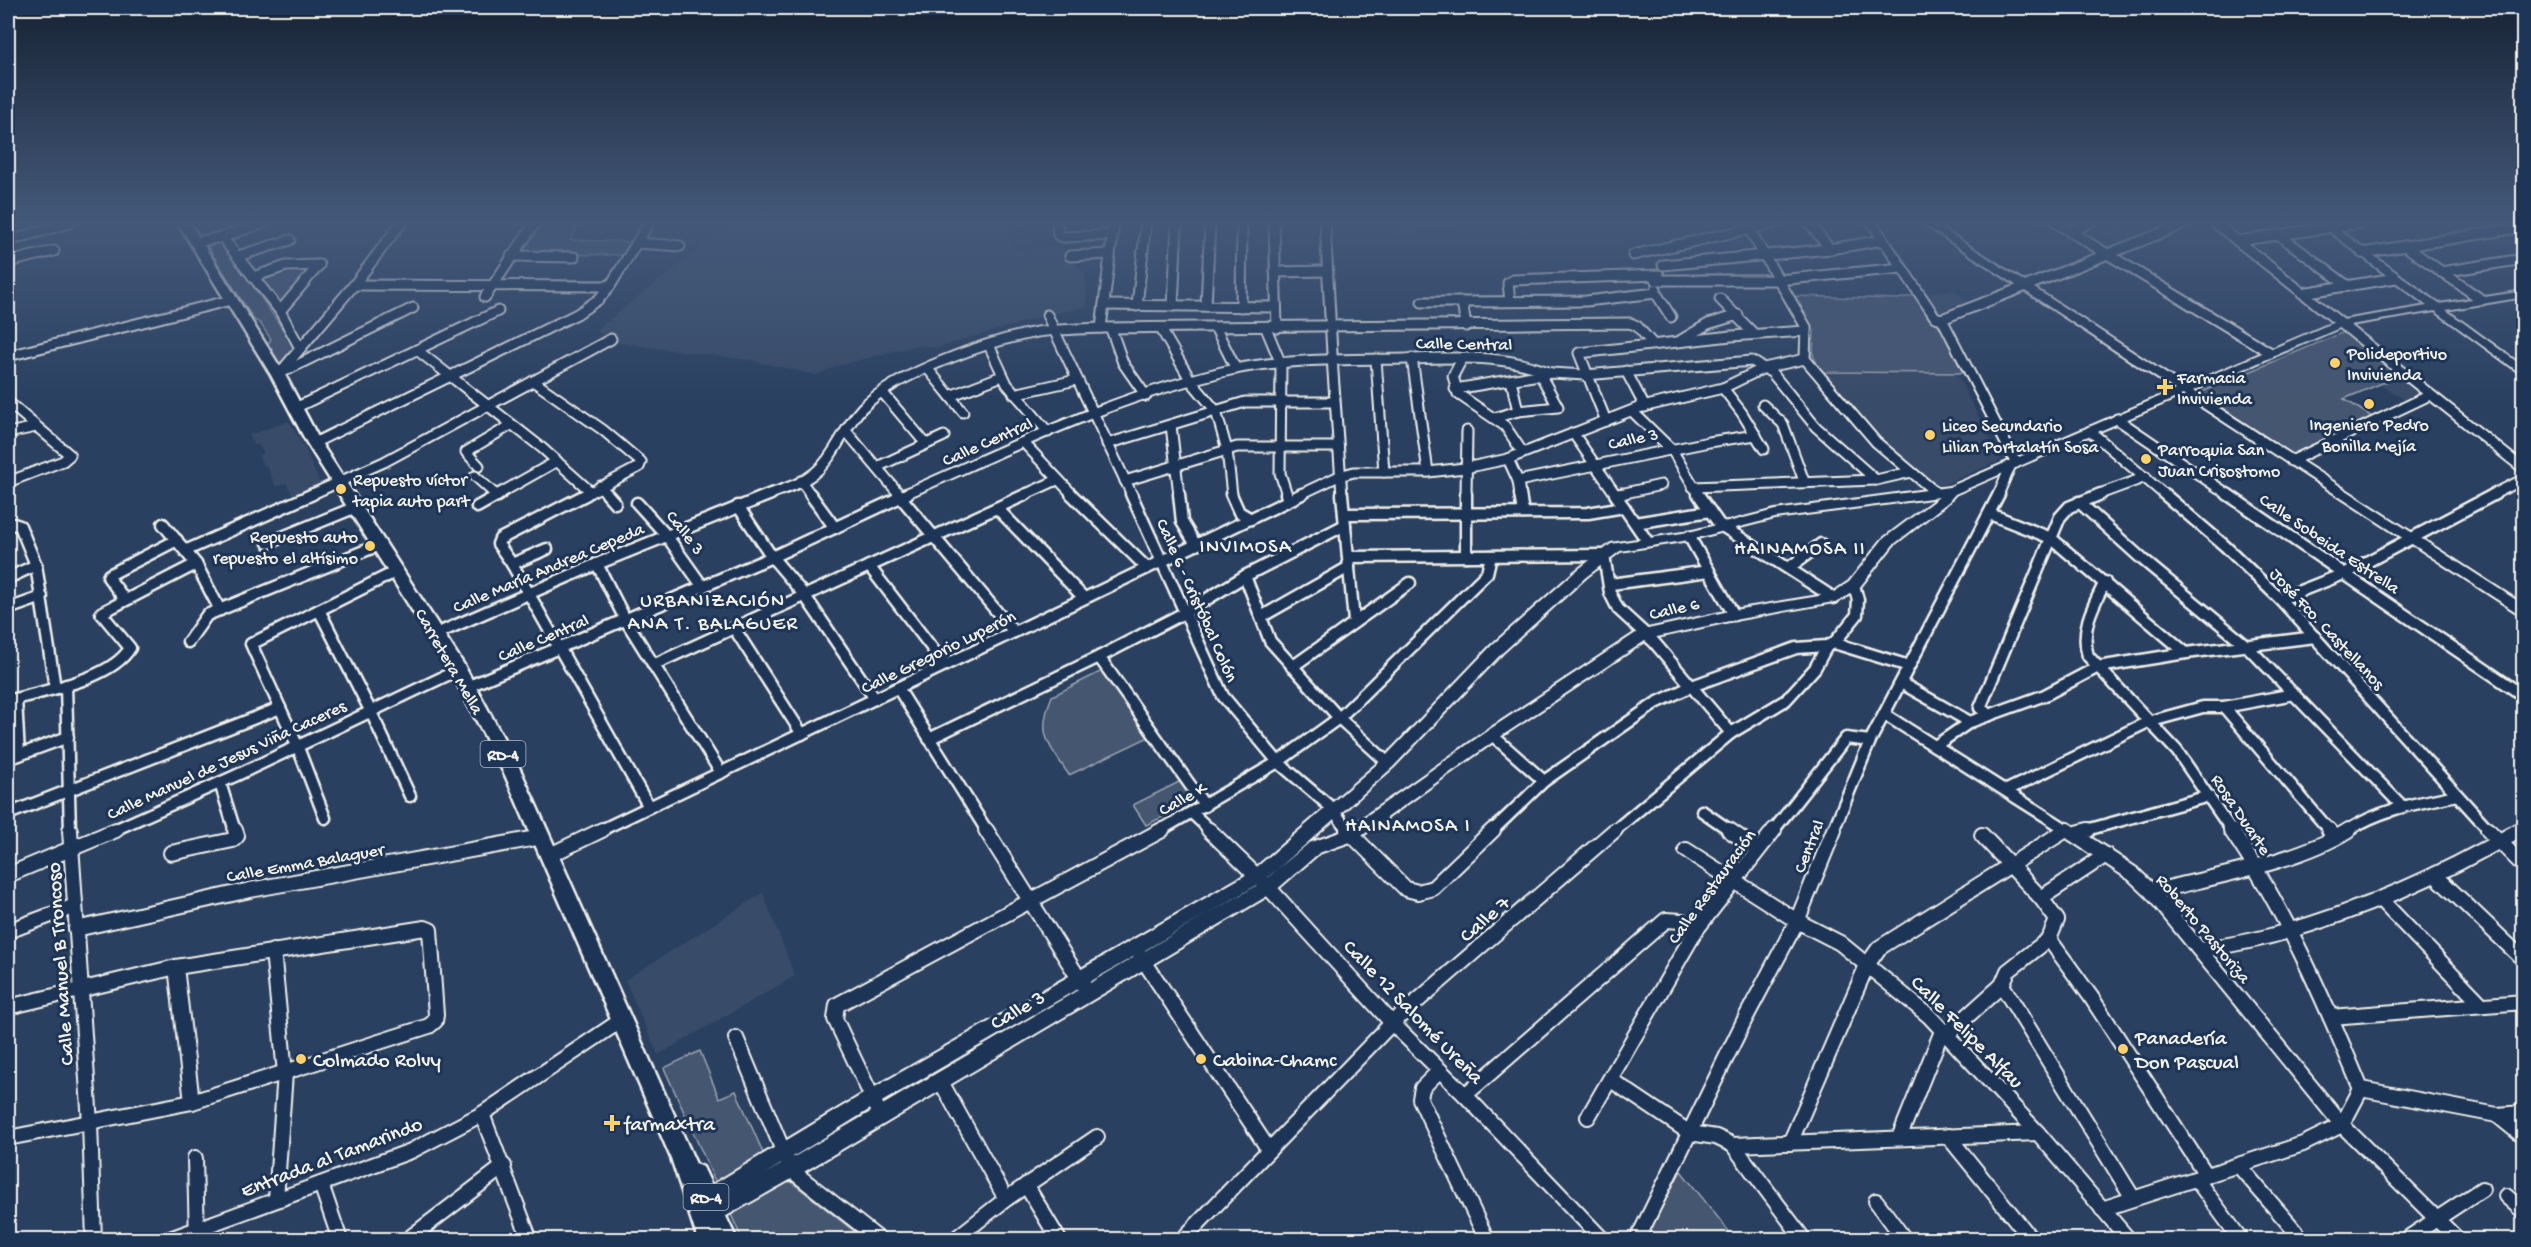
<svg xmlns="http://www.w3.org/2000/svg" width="2531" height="1247" viewBox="0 0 2531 1247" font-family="'Gochi Hand',sans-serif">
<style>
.built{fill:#374c69}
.green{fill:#445771;stroke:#9ca4ac;stroke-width:1.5}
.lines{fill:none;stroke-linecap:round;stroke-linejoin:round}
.street-far2-casing{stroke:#f4f1e8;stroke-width:13}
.street-far1-casing{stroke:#f4f1e8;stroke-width:15}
.street-casing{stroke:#f4f1e8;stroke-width:18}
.secondary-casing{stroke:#f4f1e8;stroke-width:4}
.primary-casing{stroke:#f4f1e8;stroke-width:5}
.street-far2{stroke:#1d3557;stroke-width:9}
.street-far1{stroke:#1d3557;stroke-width:10}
.street{stroke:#1d3557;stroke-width:14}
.secondary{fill:#1d3557;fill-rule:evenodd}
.primary{fill:#1d3557;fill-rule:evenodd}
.poi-dot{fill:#ffd166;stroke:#1d3557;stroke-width:2}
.labels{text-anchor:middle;stroke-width:6;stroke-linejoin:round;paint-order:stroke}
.shield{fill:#1d3557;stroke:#b4b9bc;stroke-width:1.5}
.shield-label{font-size:16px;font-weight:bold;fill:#f4f1e8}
.street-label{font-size:18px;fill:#f4f1e8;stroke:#1d3557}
.poi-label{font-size:18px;fill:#f4f1e8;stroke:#1d3557;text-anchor:start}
.neighbourhood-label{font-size:20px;letter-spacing:1.5px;fill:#f4f1e8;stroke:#1d3557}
.near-street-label{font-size:21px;fill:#f4f1e8;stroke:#1d3557}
.near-poi-label{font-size:21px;fill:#f4f1e8;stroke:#1d3557;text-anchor:start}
</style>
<rect width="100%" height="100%" fill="#2a4060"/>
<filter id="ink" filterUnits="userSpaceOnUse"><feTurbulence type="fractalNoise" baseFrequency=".0167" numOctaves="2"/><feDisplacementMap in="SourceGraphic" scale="12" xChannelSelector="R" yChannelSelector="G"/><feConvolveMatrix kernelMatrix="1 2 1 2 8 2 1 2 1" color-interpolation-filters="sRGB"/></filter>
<g filter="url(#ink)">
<g class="built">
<polygon points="732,223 1009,223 1008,234 1016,250 1059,246 1085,274 1087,307 1044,316 936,348 919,345 840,365 816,375 749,360 611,342 596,330"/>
<polygon points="1394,223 1467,223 1467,224 1399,234"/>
<polygon points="2118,225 2140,237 2120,245 2099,233"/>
<polygon points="1954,289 1969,303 1938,314 1924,293"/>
<polygon points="1821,372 1956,373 2001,460 1935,488 1895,458"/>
<polygon points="2399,376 2423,393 2407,401 2379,384"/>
<polygon points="289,421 306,451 322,488 295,499 286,483 276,487 266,465 264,466 258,456 264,453 258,444 254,446 249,435"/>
<polygon points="763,893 795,976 658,1055 625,980"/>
</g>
<g class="green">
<polygon points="537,223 579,223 570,240 634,242 625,255 517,254"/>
<polygon points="218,242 223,243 296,348 284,361 279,363 268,344 271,339 260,323 254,320 208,247 210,244"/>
<polygon points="310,269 280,306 259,278 283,270"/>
<polygon points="1915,295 1929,319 1939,322 1966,373 1821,372 1813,355 1814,331 1795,296 1898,299"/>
<polygon points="2344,332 2399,376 2344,399 2372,417 2293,455 2197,394"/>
<path d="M1102,671L1149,737L1069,775C1048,743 1036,735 1052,696Z"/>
<polygon points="1181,781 1195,801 1146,825 1133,805"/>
<polygon points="700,1051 719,1098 736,1091 764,1155 716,1183 664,1068"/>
<polygon points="1681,1171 1735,1239 1644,1240"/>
<polygon points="789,1180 864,1239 742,1239 729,1210"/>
</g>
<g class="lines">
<g class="street-far2-casing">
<g id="street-far2">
<polyline points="1057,223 1058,235 1063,237 1113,235"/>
<polyline points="1274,223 1277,328"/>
<polyline points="1325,223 1333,372 1342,495"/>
<polyline points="1809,223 1830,249"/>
<polyline points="1872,223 1935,317 1942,319 2016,463"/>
<polyline points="2056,223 2271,353"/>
<polyline points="2215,223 2524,469"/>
<polyline points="1749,229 1806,327 1805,359 1876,442 1934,491"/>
<polyline points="2070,232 2088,223"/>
<polyline points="2279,235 2348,286"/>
<polyline points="222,237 280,311 300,348"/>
<polyline points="8,241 69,223"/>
<polyline points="2237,241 2360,223"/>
<polyline points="196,242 222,237 263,223"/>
<polyline points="637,243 680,246"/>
<polyline points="2405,246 2482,300"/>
<polyline points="2362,253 2524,227"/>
<polyline points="1633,255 1775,223"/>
<polyline points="238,256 290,240"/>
<polyline points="511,256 574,257"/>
<polyline points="1070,256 1110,254"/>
<polyline points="8,262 54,251"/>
<polyline points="1663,265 1830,249 1883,240"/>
<polyline points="1275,272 1326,271"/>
<polyline points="2441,272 2524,259"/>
<polyline points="253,277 286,266 319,265"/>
<polyline points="1656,280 1778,280 1902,268"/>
<polyline points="354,285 610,286"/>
<polyline points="1656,289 1656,293 1671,317"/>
<polyline points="2302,293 2396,278"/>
<polyline points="485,297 535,223"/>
<polyline points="1720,299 1754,334"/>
<polyline points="1510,301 1508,283 1513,280 1659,275"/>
<polyline points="1422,302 1462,302 1466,326"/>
<polyline points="1462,302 1586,301 1656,293"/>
<polyline points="1104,305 1276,307"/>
<polyline points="1137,306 1146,223"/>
<polyline points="1173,306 1177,223"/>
<polyline points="1206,306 1210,223"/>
<polyline points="1241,307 1242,223"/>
<polyline points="280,311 319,265"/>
<polyline points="1047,315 1132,495"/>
<polyline points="1942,319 2187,223"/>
<polyline points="1101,328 1114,223"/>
<polyline points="1266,328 1281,364 1280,473 1287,495"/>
<polyline points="1111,329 1123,363 1146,396"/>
<polyline points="1161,329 1191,381 1216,411 1227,450 1232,495"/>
<polyline points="1216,329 1236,369"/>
<polyline points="1681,340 1708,324 1738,315"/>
<polyline points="989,345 1007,384 1048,432"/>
<polyline points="417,350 542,448 590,491"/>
<polyline points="8,356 231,300"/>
<polyline points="1463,357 1453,376 1458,394 1505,426 1523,453"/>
<polyline points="1412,358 1428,472"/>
<polyline points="1376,359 1384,472"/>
<polyline points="928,369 963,412"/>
<polyline points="1626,371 1645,407"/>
<polyline points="281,373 413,308"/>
<polyline points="278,375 354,285 401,223"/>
<polyline points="1511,380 1518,411"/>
<polyline points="533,381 603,430 641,462 639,467 585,495"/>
<polyline points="1723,388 1742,413 1764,449"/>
<polyline points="1455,389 1551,373 1585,375 1752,361 1772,373 1816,427 1876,480"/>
<polyline points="883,393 926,444"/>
<polyline points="1014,394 1076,380"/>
<polyline points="950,396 1002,376"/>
<polyline points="8,402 70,455 63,461 8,482"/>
<polyline points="1763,405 1783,424 1804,481"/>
<polyline points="295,408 498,311"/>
<polyline points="1632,411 1672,450 1699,495"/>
<polyline points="1494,418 1518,411 1558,407 1541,376"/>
<polyline points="2117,419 2229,495"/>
<polyline points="1606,421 1579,353 1731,336 1806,331"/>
<polyline points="1171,425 1179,495"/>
<polyline points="846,431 900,495"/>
<polyline points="2090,431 2165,495"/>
<polyline points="8,433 36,427"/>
<polyline points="1573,433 1616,495"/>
<polyline points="314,443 577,314 599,299 610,286 649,223"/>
<polyline points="1024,443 1073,495"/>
<polyline points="1107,444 1245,402 1334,402"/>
<polyline points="1508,459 1518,481 1520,495"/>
<polyline points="2291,461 2430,395"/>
<polyline points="479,466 466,452 511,425"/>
<polyline points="877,467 944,436"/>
<polyline points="475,476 496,495"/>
<polyline points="801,481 811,495"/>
<polyline points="1125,481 1237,447 1337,447"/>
<polyline points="1518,481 1709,442 1756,435"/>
<polyline points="600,486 608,495"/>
<polyline points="1693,487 1876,480 1911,472"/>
<polyline points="310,495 384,462 611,339"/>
<polyline points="497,495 557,461"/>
<path d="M767,495C780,490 797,486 809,477C834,461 842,429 862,408C896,373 989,341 1037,332C1058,329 1080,329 1101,328L1630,323L1637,326L1652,343"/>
<path d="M903,495C1011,448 1119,394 1235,369C1290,358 1351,360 1407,359C1458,358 1503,354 1551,373"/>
<polyline points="1024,495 1057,480"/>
<polyline points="1299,495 1339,476 1354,472 1428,472 1465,468 1508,459 1638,408 1723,388 1764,368 1805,359"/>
<polyline points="1466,495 1467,431"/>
<polyline points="1616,495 1661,485"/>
<polyline points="1998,495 2011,465"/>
<polyline points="2097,495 2146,477"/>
<polyline points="2492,495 2524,479"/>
</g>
</g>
<g class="street-far1-casing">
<g id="street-far1">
<polyline points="494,494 497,496"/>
<polyline points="587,494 500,539 498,544 512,564 649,807"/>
<polyline points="607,494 615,503"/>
<polyline points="810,494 835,528"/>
<polyline points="898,494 1014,632"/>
<polyline points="1071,494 1147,568"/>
<polyline points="1131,494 1223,696 1278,762 1333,809 1348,831"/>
<polyline points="1179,494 1182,522 1196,545"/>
<polyline points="1231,494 1239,512 1251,519"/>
<polyline points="1286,494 1288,500"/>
<polyline points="1342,494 1354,621"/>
<polyline points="1520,494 1523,513"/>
<polyline points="1615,494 1647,541"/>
<polyline points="1698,494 1719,524 1834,598"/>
<polyline points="2164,494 2225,546 2280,599 2490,831"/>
<polyline points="2227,494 2524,696"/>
<polyline points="1616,495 1622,494"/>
<polyline points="2079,502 2142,559 2247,646 2402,806"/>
<polyline points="637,503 666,535 703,587"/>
<polyline points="738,506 772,557 805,596 875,699"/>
<polyline points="477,507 500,494"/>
<polyline points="997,508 1084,598"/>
<polyline points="1344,514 1588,513 1624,507"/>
<polyline points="1990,514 2051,538 2186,653"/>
<polyline points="1635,523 1710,511"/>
<polyline points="163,524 196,564 220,610"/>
<polyline points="8,526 14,524 20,526 36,565 55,688"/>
<polyline points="1689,536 1734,615"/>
<polyline points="268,543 356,507"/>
<polyline points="187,550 313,494"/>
<polyline points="1466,556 1466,494"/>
<polyline points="1348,557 1604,555 1610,593 1618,609 1654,642 1731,733"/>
<polyline points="512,564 547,549"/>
<polyline points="597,564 625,619 721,773"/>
<polyline points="869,566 945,665"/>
<polyline points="1790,567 1821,544"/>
<polyline points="1245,576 1270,641 1339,718 1388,763"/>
<polyline points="8,578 36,565"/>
<path d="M2105,582C2093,606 2080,629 2088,656L2177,751L2232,831"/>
<polyline points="1611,584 1709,571"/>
<polyline points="2280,599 2346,573 2495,494"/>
<polyline points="125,600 108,577 109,575 177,540"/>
<polyline points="8,609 42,597"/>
<polyline points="319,610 371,712 410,796"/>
<polyline points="1261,617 1349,567"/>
<polyline points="734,628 802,734"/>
<polyline points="436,634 597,564 771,494"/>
<polyline points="188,642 207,615 379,545"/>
<polyline points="1834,643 1909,666"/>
<polyline points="1099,657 1205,806"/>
<polyline points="653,665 1027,494"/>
<polyline points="1292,667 1410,583"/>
<polyline points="1901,683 1970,722"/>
<polyline points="66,685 70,831"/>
<polyline points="467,687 772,557 907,494"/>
<polyline points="898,688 987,831"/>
<polyline points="16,699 19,755"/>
<path d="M8,701C42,691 111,680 130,648L101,613L196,564"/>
<polyline points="2224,707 2330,831"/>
<polyline points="1884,714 2069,831"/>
<polyline points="1990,715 1980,708 2060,517 2069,507 2101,494"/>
<polyline points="1492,735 1544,781"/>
<polyline points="929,739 1099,657 1184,613 1245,576 1345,525"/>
<polyline points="1935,746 1970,722 2045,695 2098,667 2186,653 2315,637"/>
<polyline points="8,759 68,737"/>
<polyline points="220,783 235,831"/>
<polyline points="2007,790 2148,722 2203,707 2224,707 2294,694"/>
<polyline points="1702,811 1731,831"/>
<polyline points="1192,813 1211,831"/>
<polyline points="8,814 280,708"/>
<polyline points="325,818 297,745 251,644 397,571"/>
<polyline points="112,831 235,776 458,670"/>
<polyline points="599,831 1302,494"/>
<polyline points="1159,831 1278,762 1339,718 1487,573 1491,556"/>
<polyline points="1492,831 1544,781 1656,703 1692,686 1796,648 1827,646 1834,643 1857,615 1858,600 1854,585"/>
<polyline points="1614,831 1731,733 1786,700 1815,668 1827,646"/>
<polyline points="1773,831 1846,738 1870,741"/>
<polyline points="1833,831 1870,741 1999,494"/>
<polyline points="2064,831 2066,830"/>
<polyline points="2083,831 2209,796"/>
<path d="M2347,831C2380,809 2418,803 2457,795"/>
<polyline points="2517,831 2524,827"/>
</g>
</g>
<g class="street-casing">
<g id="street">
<polyline points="70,830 90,1123 94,1240"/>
<polyline points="986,830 1088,993"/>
<polyline points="1209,830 1268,887 1392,1023 1465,1095 1603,1240"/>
<polyline points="1347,830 1406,889 1418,892 1433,888 1493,830"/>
<polyline points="1729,830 1758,850"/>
<polyline points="2067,830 2133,874 2152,892 2342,1125 2458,1240"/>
<path d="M2231,830C2284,907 2325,1002 2361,1089"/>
<polyline points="2329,830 2335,837"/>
<polyline points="2488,830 2524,866"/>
<polyline points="2073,834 2088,830"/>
<polyline points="1686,850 1797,921 1840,943 1929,1016 2038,1133 2129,1240"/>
<polyline points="171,853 233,840 237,836 235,830"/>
<polyline points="550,855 602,830"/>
<polyline points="8,875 116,830"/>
<polyline points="2435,875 2524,960"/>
<path d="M2152,892C2211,877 2299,862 2349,830"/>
<polyline points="2041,898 2106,855"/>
<polyline points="2380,899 2482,1005"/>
<polyline points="76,929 250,890 542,837"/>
<polyline points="8,931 75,906"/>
<polyline points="2049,939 2091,997 2207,1176"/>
<path d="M2201,950C2228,945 2255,941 2281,933C2365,910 2445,873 2519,830"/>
<polyline points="273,951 285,1073 276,1199"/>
<polyline points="1140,955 1269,1150"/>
<polyline points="176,967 192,1102"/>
<polyline points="2002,985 2133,1198"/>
<polyline points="8,1007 176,967 425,928 430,930 436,1015 435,1021 429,1026 192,1102 8,1138"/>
<polyline points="2331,1017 2524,1002"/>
<polyline points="736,1038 791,1170 880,1240"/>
<polyline points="1440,1070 1422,1088 1420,1099 1487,1240"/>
<polyline points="940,1080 1006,1199"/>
<polyline points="1611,1080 1690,1133 1716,1137 1733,1145 1804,1240"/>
<polyline points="1465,1095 1666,920 1682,921 1696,930"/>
<polyline points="482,1114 530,1240"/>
<polyline points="2497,1115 2524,1137"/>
<polyline points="881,1116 835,1019 837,1005 1162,830"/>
<polyline points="1588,1117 1696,930 1774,830"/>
<polyline points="1948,1136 2032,1240"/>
<polyline points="1899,1138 1942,1031 1952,1030 2002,985 2008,971 2049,939 2057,920 2041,898 1982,835"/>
<polyline points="1790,1143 1867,965 1879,948 2066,830"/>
<polyline points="1733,1145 2038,1133"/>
<polyline points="195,1158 197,1240"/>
<polyline points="2239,1166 2303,1240"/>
<polyline points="2196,1179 2241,1240"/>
<polyline points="321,1184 340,1240"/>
<polyline points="1026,1185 1059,1240"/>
<polyline points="2506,1196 2524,1212"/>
<polyline points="1876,1201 1905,1240"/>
<polyline points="2102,1209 2303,1144 2342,1125 2361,1089 2497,1115 2524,1113"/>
<polyline points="167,1240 411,1151 482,1114 623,1019"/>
<polyline points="407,1240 504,1166"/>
<polyline points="954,1240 1006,1199 1097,1137"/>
<polyline points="1182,1240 1392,1023 1615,830"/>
<polyline points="1637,1240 1745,1019 1797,921 1834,830"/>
<polyline points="2405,1240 2482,1189"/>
</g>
</g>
<g class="secondary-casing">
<path id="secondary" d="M1922,223H1934L2185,386L2337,321L2427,306L2318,223H2330L2439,304L2524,291V297L2446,310L2524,367V376L2435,311L2344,326L2193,391L2524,605V617L2183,395L1955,494L1948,502L1893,545L1859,588L1839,601L1734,620L1648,639L1497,739L1356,840L1319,853L1274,892L797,1176L714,1223L707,1225L700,1223L698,1216L699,1212L694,1210L692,1203L694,1196L868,1091L1251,872L1383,759L1492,645L1576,571L1611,544L1689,532L1775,510L1949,487L2175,390ZM1939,497L1883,539L1849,582L1831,594L1734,610L1639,631L1487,731L1346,830L1309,843L1262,882L765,1174L880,1103L1263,882L1393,767L1502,653L1586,577L1620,551L1689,540L1775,518Z"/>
</g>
<g class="primary-casing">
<polygon id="primary" points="178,223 190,223 285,375 321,443 464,665 520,769 696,1164 703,1167 737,1240 698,1240 671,1158 505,775 452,674 307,443 271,375"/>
</g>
<use href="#street-far2" class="street-far2"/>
<use href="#street-far1" class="street-far1"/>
<use href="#street" class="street"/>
<use href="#secondary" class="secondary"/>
<use href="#primary" class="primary"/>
</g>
</g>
<linearGradient id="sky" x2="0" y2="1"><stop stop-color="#172335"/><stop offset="0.56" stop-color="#44597a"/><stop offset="1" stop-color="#44597a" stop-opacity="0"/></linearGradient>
<rect width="2531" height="398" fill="url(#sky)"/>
<g class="poi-dot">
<circle cx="2335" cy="363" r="6"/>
<path d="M2162 378h6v6h6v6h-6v6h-6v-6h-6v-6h6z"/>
<circle cx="2369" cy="404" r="6"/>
<circle cx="1930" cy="435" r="6"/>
<circle cx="2146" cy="459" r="6"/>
<circle cx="341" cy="489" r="6"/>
<circle cx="370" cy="546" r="6"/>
<circle cx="2123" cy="1049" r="6"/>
<circle cx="301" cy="1059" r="6"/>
<circle cx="1201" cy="1059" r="6"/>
<path d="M609 1114h6v6h6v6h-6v6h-6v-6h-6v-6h6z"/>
</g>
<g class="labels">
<g class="shield">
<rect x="480.5" y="741" width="45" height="26" rx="4.5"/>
<rect x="683.5" y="1184" width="45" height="26" rx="4.5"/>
</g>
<g class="shield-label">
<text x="503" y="760">RD-4</text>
<text x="706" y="1203">RD-4</text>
</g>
<g class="street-label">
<text transform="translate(1464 343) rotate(1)" y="6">Calle Central</text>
<text transform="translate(1633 438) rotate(-12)" y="6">Calle 3</text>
<text transform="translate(987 441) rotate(-24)" y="6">Calle Central</text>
<text transform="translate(686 532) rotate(52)" y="6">Calle 3</text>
<text transform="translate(2330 543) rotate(34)" y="6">Calle Sobeida Estrella</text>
<text transform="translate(548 567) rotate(-23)" y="6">Calle María Andrea Cepeda</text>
<text transform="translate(1198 600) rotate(66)" y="6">Calle 6 - Cristóbal Colón</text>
<text transform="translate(1674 608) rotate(-13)" y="6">Calle 6</text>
<text transform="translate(2328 628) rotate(47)" y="6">José Fco. Castellanos</text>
<text transform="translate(543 637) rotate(-23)" y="6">Calle Central</text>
<text transform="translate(938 651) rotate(-26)" y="6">Calle Gregorio Luperón</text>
<text transform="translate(450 661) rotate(60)" y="6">Carretera Mella</text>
<text transform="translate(226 759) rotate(-25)" y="6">Calle Manuel de Jesus Viña Caceres</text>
<text transform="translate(1182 798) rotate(-29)" y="6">Calle K</text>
<text transform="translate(2242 814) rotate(56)" y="6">Rosa Duarte</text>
<text transform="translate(1808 846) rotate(-68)" y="6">Central</text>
<text transform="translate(305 862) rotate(-10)" y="6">Calle Emma Balaguer</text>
<text transform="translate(1711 886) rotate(-54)" y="6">Calle Restauración</text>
<text transform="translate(2204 928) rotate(50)" y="6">Roberto Pastoriza</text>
</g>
<g class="poi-label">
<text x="2347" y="359">Polideportivo<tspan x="2347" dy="21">Invivienda</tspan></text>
<text x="2177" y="383">Farmacia<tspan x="2177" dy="21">Invivienda</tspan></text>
<text x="2369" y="430" text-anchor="middle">Ingeniero Pedro<tspan x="2369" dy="21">Bonilla Mejía</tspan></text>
<text x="1942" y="431">Liceo Secundario<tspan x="1942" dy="21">Lilian Portalatín Sosa</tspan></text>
<text x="2158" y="455">Parroquia San<tspan x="2158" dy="21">Juan Crisostomo</tspan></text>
<text x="353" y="485">Repuesto víctor<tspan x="353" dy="21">tapia auto part</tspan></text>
<text x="358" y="542" text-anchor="end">Repuesto auto<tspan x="358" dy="21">repuesto el altísimo</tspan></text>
</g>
<g class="neighbourhood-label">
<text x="1246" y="552">INVIMOSA</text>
<text x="1800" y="554">HAINAMOSA II</text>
<text x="713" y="606">URBANIZACIÓN<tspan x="713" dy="23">ANA T. BALAGUER</tspan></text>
<text x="1408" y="831">HAINAMOSA I</text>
</g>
<g class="near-street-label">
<text transform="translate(1484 918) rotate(-41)" y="7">Calle 7</text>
<text transform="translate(59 964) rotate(-94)" y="7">Calle Manuel B Troncoso</text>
<text transform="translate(1017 1009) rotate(-30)" y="7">Calle 3</text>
<text transform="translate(1414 1011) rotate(46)" y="7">Calle 12 Salomé Ureña</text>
<text transform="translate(1968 1031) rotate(45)" y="7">Calle Felipe Alfau</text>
<text transform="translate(331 1156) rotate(-21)" y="7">Entrada al Tamarindo</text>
</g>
<g class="near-poi-label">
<text x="2135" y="1044">Panadería<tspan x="2135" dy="24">Don Pascual</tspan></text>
<text x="313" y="1066">Colmado Rolvy</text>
<text x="1213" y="1066">Cabina-Chamc</text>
<text x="624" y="1130">farmaxtra</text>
</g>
</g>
<rect width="2531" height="1247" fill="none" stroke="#1d3557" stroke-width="30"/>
<rect x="15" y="15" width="2501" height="1217" fill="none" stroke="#f4f1e8" stroke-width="2" filter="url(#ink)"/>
</svg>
